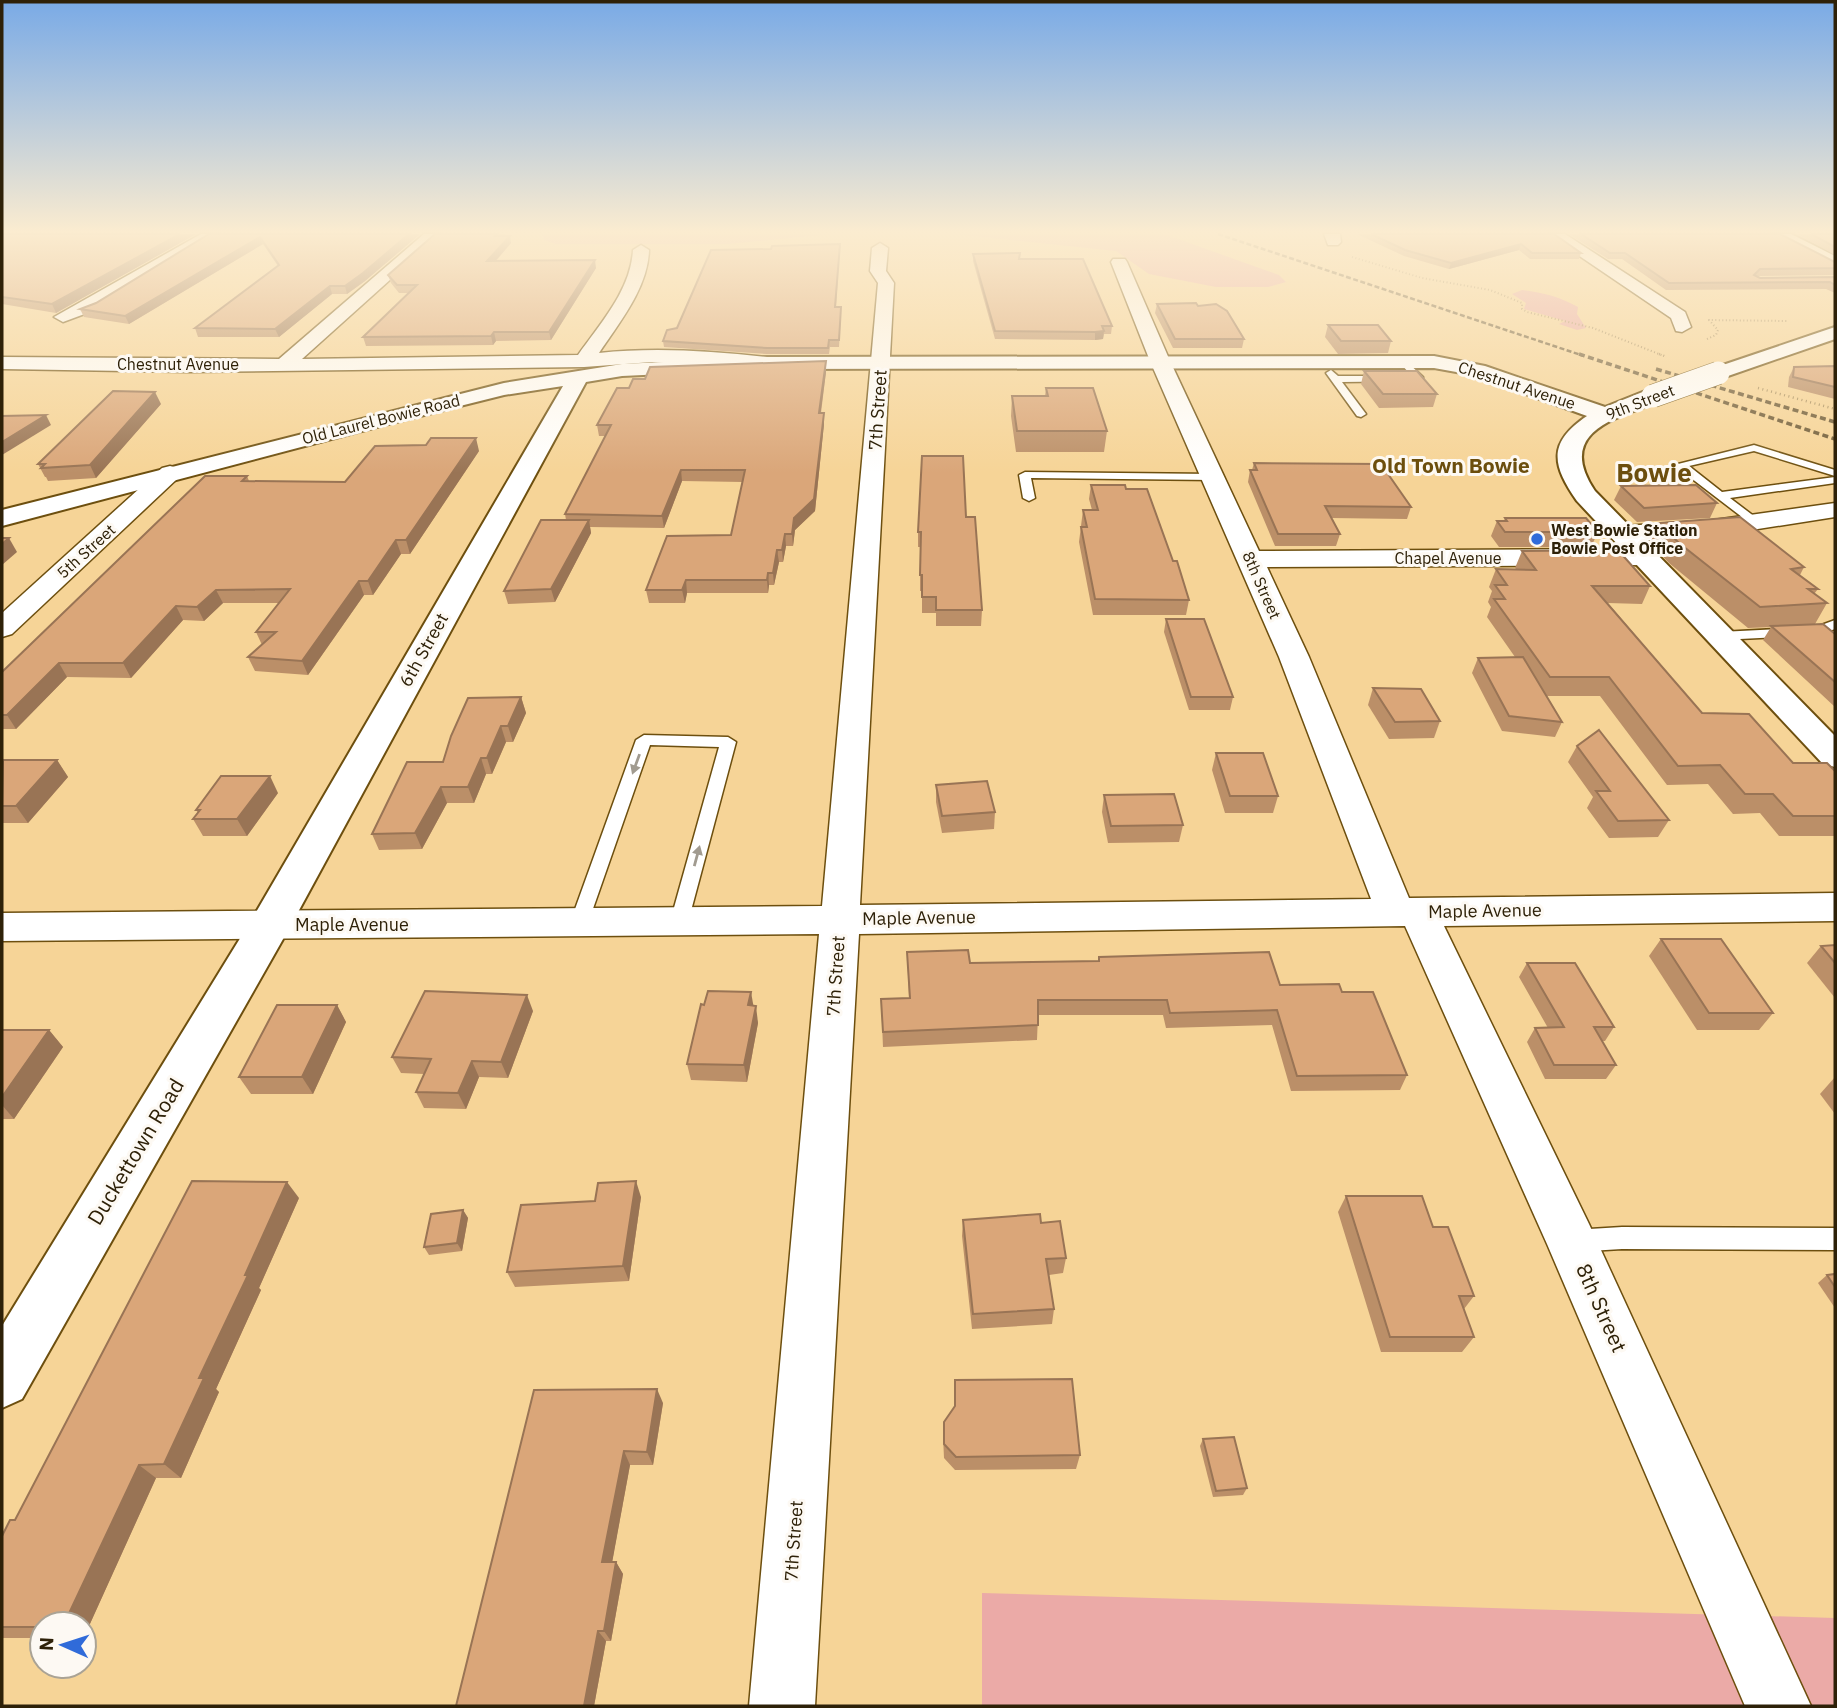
<svg xmlns="http://www.w3.org/2000/svg" width="1837" height="1708" viewBox="0 0 1837 1708" font-family="'IBM Plex Sans',sans-serif">
<style>
.green{fill:#ebaaa7}
.lines{fill:none;stroke-linecap:round;stroke-linejoin:round}
.lane-casing{stroke:#6d4f0f;stroke-width:3}
.street-casing{stroke:#6d4f0f;stroke-width:3}
.secondary-casing{stroke:#6d4f0f;stroke-width:4}
.path-far1{stroke:#a68c5d;stroke-width:2;stroke-dasharray:1 2.5;stroke-linecap:butt}
.path{stroke:#a68c5d;stroke-width:2.5;stroke-dasharray:1 3.5;stroke-linecap:butt}
.lane{fill:#fff;fill-rule:evenodd}
.street{fill:#fff;fill-rule:evenodd}
.secondary{fill:#fff;fill-rule:evenodd}
.rail-far1{stroke:#6e5a36;stroke-width:2.5;stroke-dasharray:5 2.5;stroke-linecap:butt}
.rail{stroke:#6e5a36;stroke-width:3.5;stroke-dasharray:6 3.5;stroke-linecap:butt}
.secondary-bridge-casing{stroke:#6d4f0f;stroke-width:24;stroke-linecap:butt}
.secondary-bridge{stroke:#fff;stroke-width:23}
.wall{fill:#bb8f68}
.shaded-wall{fill:#997455}
.building{fill:#daa679;stroke:#997455;stroke-width:2}
.oneway{fill:#a19b90}
.poi-dot{fill:#306bd9;stroke:#fdf9f3;stroke-width:2.5}
.labels{text-anchor:middle;stroke-width:6;stroke-linejoin:round;paint-order:stroke}
.far-street-label{font-size:16px;fill:#2e2108;stroke:#fdf9f3}
.far-poi-label{font-size:16px;font-weight:bold;fill:#2e2108;stroke:#fdf9f3;text-anchor:start}
.street-label{font-size:18px;fill:#2e2108;stroke:#fdf9f3}
.far-district-label{font-size:21px;font-weight:bold;fill:#6c4e0d;stroke:#fdf9f3}
.near-street-label{font-size:21px;fill:#2e2108;stroke:#fdf9f3}
.far-town-label{font-size:26px;font-weight:bold;fill:#6c4e0d;stroke:#fdf9f3}
</style>
<rect width="100%" height="100%" fill="#f6d497"/>
<g class="green">
<polygon points="542,234 832,234 727,244 556,244 544,240"/>
<polygon points="955,234 1164,234 1279,275 1286,282 1268,287 1216,287 1149,274 1116,251"/>
<path d="M1522,290C1541,292 1561,297 1578,307L1577,314L1586,328L1577,330L1559,324L1565,321L1524,309L1526,303L1512,294Z"/>
<polygon points="982,1593 1835,1618 1835,1706 982,1706"/>
</g>
<g class="lines">
<g class="lane-casing">
<g id="lane">
<polygon points="1403,358 1423,377 1423,381 1342,382 1366,414 1361,417 1357,416 1326,373 1331,370 1338,376 1412,376 1398,361"/>
<polygon points="1754,445 1835,470 1835,476 1754,451 1689,466 1722,492 1835,477 1835,483 1730,498 1759,520 1759,526 1755,527 1674,465"/>
<polygon points="1025,472 1214,474 1220,477 1214,480 1031,478 1035,498 1029,501 1023,498 1019,475"/>
<polygon points="1835,620 1835,629 1818,635 1720,640 1713,636 1720,632 1816,627"/>
<polygon points="644,735 728,737 736,742 688,922 686,927 672,927 670,922 719,747 650,745 588,923 586,928 572,928 570,923 636,740"/>
<polygon points="1622,1227 1835,1228 1835,1250 1622,1249 1573,1252 1565,1249 1561,1241 1565,1233 1573,1230"/>
</g>
</g>
<g class="street-casing">
<g id="street">
<polygon points="201,234 220,234 98,309 63,322 54,317"/>
<path d="M424,234H441L302,359L578,355C600,324 631,290 633,250L641,245L649,250C648,288 619,323 599,353C655,347 711,351 767,357L777,363L767,369L652,362L584,367L189,372L2,369V357L279,359Z"/>
<polygon points="1324,234 1340,234 1341,242 1338,245 1328,245"/>
<polygon points="1547,234 1565,234 1685,312 1691,327 1682,332 1676,331 1671,318"/>
<polygon points="880,243 888,248 886,271 894,283 860,905 1371,899 1279,657 1150,361 1111,262 1113,259 1125,259 1127,262 1170,361 1259,551 1644,549 1653,551 1657,557 1653,563 1644,565 1267,567 1309,657 1409,898 1835,893 1835,921 1444,926 1589,1224 1811,1706 1745,1706 1547,1244 1405,926 859,934 815,1706 749,1706 819,934 2,941 2,913 822,906 878,283 870,271 872,248"/>
<polygon points="170,466 178,468 182,473 178,478 12,634 2,637 2,613 162,468"/>
<polygon points="1835,503 1835,517 1707,537 1622,542 1613,539 1609,534 1613,529 1622,526 1707,521"/>
</g>
</g>
<g class="secondary-casing">
<g id="secondary">
<polygon points="1771,234 1791,234 1835,256 1835,267"/>
<polygon points="1835,327 1835,339 1725,377 1711,377 1708,373 1711,369"/>
<path d="M1434,356L1485,366L1605,407L1645,391H1661L1664,396L1661,401C1615,418 1555,432 1595,491L1835,736V767L1823,764L1577,501C1552,465 1547,443 1587,416L1473,375L1434,368L767,369L622,376L586,382L291,925L22,1399L2,1408V1326L255,914L563,386L504,395L392,423L2,526V510L504,383L622,364L767,357Z"/>
</g>
</g>
<g class="path-far1">
<polyline points="1352,257 1422,278 1490,290 1522,303 1522,309 1527,312 1593,328 1664,356"/>
<polyline points="1707,339 1716,335 1718,330 1709,320 1787,321"/>
</g>
<g class="path">
<polyline points="1659,354 1667,357"/>
<polyline points="1758,388 1835,409"/>
</g>
<use href="#lane" class="lane"/>
<use href="#street" class="street"/>
<use href="#secondary" class="secondary"/>
<polyline class="rail-far1" points="1218,234 1584,356"/>
<g class="rail">
<polyline points="1579,354 1835,439"/>
<polyline points="1656,369 1835,422"/>
</g>
<g class="secondary-bridge-casing">
<polyline id="secondary-bridge" points="1653,396 1718,373"/>
</g>
<use href="#secondary-bridge" class="secondary-bridge"/>
</g>
<g class="wall">
<polygon points="2,234 196,234 56,313 2,304"/>
<polygon points="209,234 420,234 365,281 347,294 332,294 279,337 198,337 195,328 278,266 263,244 129,324 84,317 80,309 96,303"/>
<polygon points="435,234 506,234 504,236 511,243 496,261 596,268 551,340 496,341 493,345 366,346 363,337 409,293 399,293 391,283 388,275"/>
<polygon points="1357,234 1554,234 1581,253 1579,259 1530,259 1519,250 1449,269 1404,256"/>
<polygon points="1569,234 1780,234 1835,262 1835,275 1756,276 1760,278 1835,277 1835,293 1826,289 1666,290 1622,259 1608,259"/>
<polygon points="1797,234 1835,234 1835,255"/>
<polygon points="840,244 836,307 841,313 839,347 830,347 829,354 767,354 664,347 663,341 771,249"/>
<polygon points="973,254 1019,259 1112,326 1111,334 1104,334 1103,339 1095,340 995,339 973,261"/>
<polygon points="1157,304 1244,339 1242,348 1173,348 1155,313"/>
<polygon points="1328,325 1391,341 1388,353 1338,354 1325,337"/>
<polygon points="826,361 826,372 821,413 824,424 815,511 795,530 793,546 786,546 783,562 779,562 774,585 769,585 768,593 687,593 685,603 649,603 646,590 731,535 743,482 682,481 664,528 590,527 591,533 555,602 508,604 504,591 566,520 565,514 605,436 599,436 597,425 629,388 645,379"/>
<polygon points="1835,366 1835,399 1788,387 1789,377 1794,367"/>
<polygon points="1364,371 1437,394 1433,407 1379,408 1361,384"/>
<polygon points="1046,388 1107,431 1104,452 1016,452 1011,416 1012,396 1045,396"/>
<polygon points="161,404 96,478 48,481 46,477 45,477 38,464"/>
<polygon points="479,451 410,554 401,554 373,595 364,595 308,675 255,671 248,657 262,645 256,632 279,603 223,603 204,621 183,620 131,678 67,677 16,729 2,729 2,672 247,476 249,481 345,482"/>
<polygon points="1254,463 1411,507 1407,519 1331,518 1340,534 1336,546 1275,546 1248,482 1250,470 1252,470"/>
<polygon points="1091,485 1126,489 1173,561 1189,600 1186,615 1093,615 1079,542 1083,510 1092,510 1089,499"/>
<polygon points="1621,486 1717,503 1710,518 1637,522 1614,500"/>
<polygon points="966,517 982,610 981,626 936,626 936,613 922,613 922,591 920,591 920,547 918,547 918,532"/>
<polygon points="1505,518 1598,532 1591,547 1499,547 1491,536 1497,521 1504,521"/>
<polygon points="1659,523 1804,567 1800,575 1818,589 1814,594 1827,603 1815,624 1835,634 1835,707 1763,640 1771,627 1748,628 1669,563 1650,543"/>
<polygon points="1522,551 1650,586 1642,604 1608,603 1702,713 1793,763 1835,771 1835,836 1779,836 1760,813 1733,814 1708,784 1667,785 1600,696 1547,696 1562,722 1555,737 1502,731 1472,673 1478,658 1515,657 1487,617 1491,607 1488,602 1492,591 1489,587 1496,569 1516,569 1515,568"/>
<polygon points="1166,619 1233,697 1230,710 1189,710 1164,632"/>
<polygon points="1373,688 1440,721 1434,738 1389,739 1368,705"/>
<polygon points="521,697 526,713 513,742 506,742 492,774 486,774 474,803 447,803 422,849 379,850 372,834 443,762"/>
<polygon points="1577,746 1669,820 1658,837 1609,838 1587,808 1593,797 1568,762"/>
<polygon points="1216,753 1278,796 1273,813 1225,813 1212,770"/>
<polygon points="57,760 68,777 28,823 2,823 2,761"/>
<polygon points="936,785 995,812 994,829 942,833 936,802"/>
<polygon points="278,793 247,836 203,836 193,819 198,813 196,810"/>
<polygon points="1104,795 1183,825 1179,842 1108,843 1102,812"/>
<polygon points="1661,939 1773,1013 1759,1030 1697,1030 1649,956"/>
<polygon points="1835,945 1835,998 1807,963 1821,946"/>
<polygon points="907,952 970,963 1098,961 1099,957 1280,985 1342,992 1407,1075 1400,1090 1291,1091 1272,1025 1166,1028 1163,1015 1038,1015 1037,1040 883,1047 881,999 909,998"/>
<polygon points="1527,963 1614,1027 1605,1041 1602,1041 1616,1065 1606,1079 1545,1079 1527,1042 1535,1028 1548,1028 1519,977"/>
<polygon points="337,1005 346,1022 313,1094 251,1094 239,1077"/>
<polygon points="753,1006 758,1023 747,1082 691,1080 687,1064"/>
<polygon points="533,1011 508,1078 479,1077 466,1109 424,1108 416,1092 424,1074 401,1073 392,1057"/>
<polygon points="2,1030 49,1030 63,1047 14,1119 2,1119"/>
<polygon points="1835,1077 1835,1114 1820,1094"/>
<polygon points="1346,1196 1433,1227 1474,1296 1464,1309 1474,1337 1462,1352 1381,1352 1338,1212"/>
<polygon points="641,1197 629,1281 515,1287 507,1272 595,1201"/>
<polygon points="299,1198 259,1288 261,1290 216,1389 219,1392 181,1478 156,1478 84,1637 84,1624 42,1624 42,1638 2,1638 2,1536"/>
<polygon points="463,1210 468,1218 462,1251 429,1255 424,1247"/>
<polygon points="963,1220 1041,1223 1066,1258 1063,1273 1049,1275 1054,1309 1052,1324 972,1329 962,1236"/>
<polygon points="1835,1274 1835,1308 1818,1283 1827,1275"/>
<polygon points="955,1380 1080,1455 1076,1469 955,1470 944,1458 943,1436 944,1422 955,1407"/>
<polygon points="534,1390 663,1403 653,1465 630,1465 612,1562 616,1562 623,1574 611,1641 606,1641 594,1706 456,1706"/>
<polygon points="1203,1439 1247,1488 1243,1495 1213,1497 1200,1446"/>
</g>
<g class="shaded-wall">
<polygon points="180,234 196,234 56,313 52,304"/>
<polygon points="409,234 420,234 365,281 347,294 345,286"/>
<polygon points="510,236 511,243 489,268 487,261"/>
<polygon points="260,237 263,244 129,324 125,316"/>
<polygon points="1521,244 1519,250 1449,269 1451,263"/>
<polygon points="595,260 596,268 551,340 549,332"/>
<polygon points="330,286 332,294 279,337 275,329"/>
<polygon points="1104,331 1103,339 1095,340 1095,332"/>
<polygon points="494,332 496,341 493,345 491,336"/>
<polygon points="826,361 826,372 819,424 819,413"/>
<polygon points="155,392 161,404 96,478 90,465"/>
<polygon points="824,413 824,424 815,511 795,530 793,546 792,534 794,518"/>
<polygon points="46,415 51,425 2,455 2,442"/>
<polygon points="476,438 479,451 410,554 406,540"/>
<polygon points="681,470 682,481 664,528 662,516"/>
<polygon points="589,520 591,533 555,602 551,589"/>
<polygon points="785,534 786,546 783,562 782,550"/>
<polygon points="9,538 17,552 2,565 2,544"/>
<polygon points="396,540 401,554 373,595 368,581"/>
<polygon points="777,550 779,562 774,585 773,573"/>
<polygon points="768,573 769,585 768,593 767,580"/>
<polygon points="686,580 687,593 685,603 682,590"/>
<polygon points="359,581 364,595 308,675 302,661"/>
<polygon points="216,590 223,603 204,621 197,607"/>
<polygon points="176,606 183,620 131,678 123,663"/>
<polygon points="59,663 67,677 16,729 7,715"/>
<polygon points="521,697 526,713 513,742 508,726"/>
<polygon points="501,726 506,742 492,774 487,758"/>
<polygon points="481,758 486,774 474,803 468,787"/>
<polygon points="57,760 68,777 28,823 16,806"/>
<polygon points="270,776 278,793 247,836 237,819"/>
<polygon points="441,787 447,803 422,849 415,833"/>
<polygon points="751,992 754,1009 748,1005"/>
<polygon points="527,995 533,1011 508,1078 501,1062"/>
<polygon points="337,1005 346,1022 313,1094 302,1077"/>
<polygon points="756,1006 758,1023 747,1082 744,1065"/>
<polygon points="49,1030 63,1047 14,1119 2,1105 2,1097"/>
<polygon points="472,1061 479,1077 466,1109 458,1093"/>
<polygon points="636,1181 641,1197 629,1281 623,1266"/>
<polygon points="287,1182 299,1198 259,1288 261,1290 216,1389 219,1392 181,1478 164,1464 199,1378 245,1275"/>
<polygon points="463,1210 468,1218 462,1251 457,1243"/>
<polygon points="657,1389 663,1403 653,1465 647,1452"/>
<polygon points="624,1451 630,1465 610,1574 602,1562"/>
<polygon points="139,1465 156,1478 84,1637 84,1624 64,1624"/>
<polygon points="616,1562 623,1574 611,1641 604,1631"/>
<polygon points="598,1631 606,1641 594,1706 584,1706"/>
</g>
<g class="building">
<polygon points="2,234 180,234 52,304 2,297"/>
<polygon points="209,234 409,234 363,273 345,286 330,286 275,329 195,328 279,265 260,237 125,316 80,309 96,303"/>
<polygon points="435,234 497,234 495,236 510,236 487,261 595,260 549,332 494,332 491,336 363,337 417,285 397,285 388,275"/>
<polygon points="1371,234 1554,234 1581,253 1532,253 1521,244 1451,263 1405,250"/>
<polygon points="1581,234 1780,234 1835,262 1835,268 1760,269 1754,275 1760,278 1835,277 1835,285 1830,282 1669,283 1625,253 1610,253"/>
<polygon points="1811,234 1835,234 1835,247"/>
<polygon points="840,244 835,307 841,307 839,340 829,340 828,348 767,348 663,341 667,330 677,328 711,250 771,249 772,246"/>
<polygon points="1020,253 1019,259 1083,259 1112,326 1102,326 1104,331 1095,332 995,331 973,254"/>
<polygon points="1196,303 1198,306 1216,304 1227,311 1244,339 1175,339 1157,304"/>
<polygon points="1328,325 1378,325 1391,341 1341,341"/>
<polygon points="826,361 819,413 824,413 814,499 794,518 792,534 785,534 782,550 777,550 773,573 768,573 767,580 686,580 682,590 646,590 667,536 731,535 745,470 681,470 662,516 565,514 611,425 597,425 617,388 629,388 633,379 645,379 650,367"/>
<polygon points="1835,366 1835,387 1793,377 1794,367"/>
<polygon points="1364,371 1417,371 1437,394 1383,394"/>
<polygon points="1046,388 1093,388 1107,431 1017,431 1012,396 1048,396"/>
<polygon points="113,391 155,392 90,465 41,468 45,464 38,464"/>
<polygon points="46,415 2,442 2,416"/>
<polygon points="431,438 476,438 406,540 396,540 368,581 359,581 302,661 248,657 276,632 256,632 290,589 216,590 197,607 176,606 123,663 59,663 7,715 2,715 2,672 205,476 247,476 242,481 345,482 375,446 426,445"/>
<polygon points="922,456 963,456 966,517 975,517 982,610 936,610 936,597 922,597 922,575 920,575 921,532 918,532"/>
<polygon points="1254,463 1381,464 1411,507 1325,506 1340,534 1278,534 1250,470 1257,470"/>
<polygon points="1091,485 1125,485 1126,489 1147,489 1173,561 1177,561 1189,600 1095,599 1081,527 1087,527 1083,510 1098,510"/>
<polygon points="1696,485 1717,503 1644,508 1621,486"/>
<polygon points="1740,517 1804,567 1791,569 1818,589 1808,589 1827,603 1760,607 1679,543 1659,523"/>
<polygon points="1505,518 1586,518 1598,532 1505,532 1497,521 1507,521"/>
<polygon points="541,520 589,520 551,589 504,591"/>
<polygon points="2,538 9,538 2,544"/>
<polygon points="1618,550 1650,586 1592,586 1702,713 1749,714 1793,763 1827,763 1835,771 1835,816 1793,816 1773,794 1745,794 1720,765 1678,766 1609,677 1550,677 1494,599 1505,599 1495,585 1507,585 1496,569 1536,570 1522,551"/>
<polygon points="1166,619 1204,619 1233,697 1191,697"/>
<polygon points="1823,624 1835,634 1835,682 1771,626"/>
<polygon points="1523,657 1562,722 1509,716 1478,658"/>
<polygon points="1373,688 1421,689 1440,721 1395,722"/>
<polygon points="521,697 508,726 501,726 487,758 481,758 468,787 441,787 415,833 372,834 407,762 443,762 451,736 468,698"/>
<polygon points="1599,730 1669,820 1618,821 1596,791 1610,791 1577,746"/>
<polygon points="1216,753 1263,753 1278,796 1230,796"/>
<polygon points="3,760 57,760 16,806 2,806"/>
<polygon points="221,776 270,776 237,819 193,819 200,810 196,810"/>
<polygon points="987,781 995,812 942,816 936,785"/>
<polygon points="1174,794 1183,825 1111,826 1104,795"/>
<polygon points="1661,939 1721,939 1773,1013 1709,1013"/>
<polygon points="1835,945 1835,963 1821,946"/>
<polygon points="968,950 970,963 1099,961 1099,957 1269,952 1280,985 1339,984 1342,992 1373,992 1407,1075 1297,1076 1277,1010 1170,1013 1167,1000 1038,1000 1038,1025 883,1032 881,999 910,998 907,952"/>
<polygon points="1527,963 1575,963 1614,1027 1594,1027 1616,1065 1554,1065 1535,1028 1564,1027"/>
<polygon points="425,991 527,995 501,1062 472,1061 458,1093 416,1092 431,1059 392,1057"/>
<polygon points="708,991 751,992 748,1005 756,1006 744,1065 687,1064 701,1004 704,1005"/>
<polygon points="277,1005 337,1005 302,1077 239,1077"/>
<polygon points="2,1030 49,1030 2,1097"/>
<polygon points="192,1181 287,1182 245,1275 248,1275 199,1378 204,1378 164,1464 139,1465 64,1624 42,1624 42,1627 2,1627 2,1536 10,1520 15,1520"/>
<polygon points="636,1181 623,1266 507,1272 521,1205 595,1201 598,1183"/>
<polygon points="1346,1196 1422,1196 1433,1227 1448,1227 1474,1296 1459,1296 1474,1337 1390,1337"/>
<polygon points="463,1210 457,1243 424,1247 431,1214"/>
<polygon points="1040,1214 1041,1223 1060,1221 1066,1258 1046,1259 1054,1309 973,1314 963,1220"/>
<polygon points="1835,1274 1835,1287 1827,1275"/>
<polygon points="1072,1379 1080,1455 956,1457 944,1444 944,1422 955,1406 955,1380"/>
<polygon points="657,1389 647,1452 624,1451 602,1562 616,1562 604,1631 598,1631 584,1706 456,1706 534,1390"/>
<polygon points="1234,1437 1247,1488 1216,1491 1203,1439"/>
</g>
<defs><path id="oneway-solid" d="M-6-.8H1V-3.2L6.5 0L1 3.2V.8H-6Z" transform="scale(1.75)"/></defs>
<g class="oneway">
<use href="#oneway-solid" transform="translate(636 764) rotate(110)"/>
<use href="#oneway-solid" transform="translate(697 856) rotate(-75)"/>
</g>
<linearGradient id="sky" x2="0" y2="1"><stop stop-color="#79aae6"/><stop offset="0.49" stop-color="#fbecd0"/><stop offset="1" stop-color="#fbecd0" stop-opacity="0"/></linearGradient>
<rect width="1837" height="473" fill="url(#sky)"/>
<circle class="poi-dot" cx="1537" cy="539" r="7"/>
<g class="labels">
<g class="far-street-label">
<text x="178" y="370">Chestnut Avenue</text>
<text transform="translate(1517 385) rotate(18)" y="6">Chestnut Avenue</text>
<text transform="translate(1640 402) rotate(-21)" y="6">9th Street</text>
<text transform="translate(381 419) rotate(-14)" y="6">Old Laurel Bowie Road</text>
<text transform="translate(86 551) rotate(-42)" y="6">5th Street</text>
<text x="1448" y="564">Chapel Avenue</text>
<text transform="translate(1262 585) rotate(66)" y="6">8th Street</text>
</g>
<g class="far-poi-label">
<text x="1551" y="536">West Bowie Station<tspan x="1551" dy="18">Bowie Post Office</tspan></text>
</g>
<g class="street-label">
<text transform="translate(878 410) rotate(-86)" y="6">7th Street</text>
<text transform="translate(424 650) rotate(-61)" y="6">6th Street</text>
<text transform="translate(1485 911) rotate(-1)" y="6">Maple Avenue</text>
<text transform="translate(919 918) rotate(-1)" y="6">Maple Avenue</text>
<text x="352" y="931">Maple Avenue</text>
<text transform="translate(836 976) rotate(-86)" y="6">7th Street</text>
<text transform="translate(794 1541) rotate(-86)" y="6">7th Street</text>
</g>
<g class="far-district-label">
<text x="1451" y="473">Old Town Bowie</text>
</g>
<g class="near-street-label">
<text transform="translate(136 1152) rotate(-59)" y="7">Duckettown Road</text>
<text transform="translate(1601 1308) rotate(66)" y="7">8th Street</text>
</g>
<g class="far-town-label">
<text x="1654" y="482">Bowie</text>
</g>
</g>
<rect width="1837" height="1708" fill="none" stroke="#2e2108" stroke-width="7"/>
<g transform="translate(63 1645) rotate(273)"><circle r="33" fill="#fdf9f3" stroke="#aaa395" stroke-width="2"/>
<path d="M0-5L12 26L0 18L-12 26Z" fill="#306bd9"/>
<text y="-10" font-size="19" font-weight="bold" text-anchor="middle" fill="#2e2108">N</text>
</g>
</svg>
